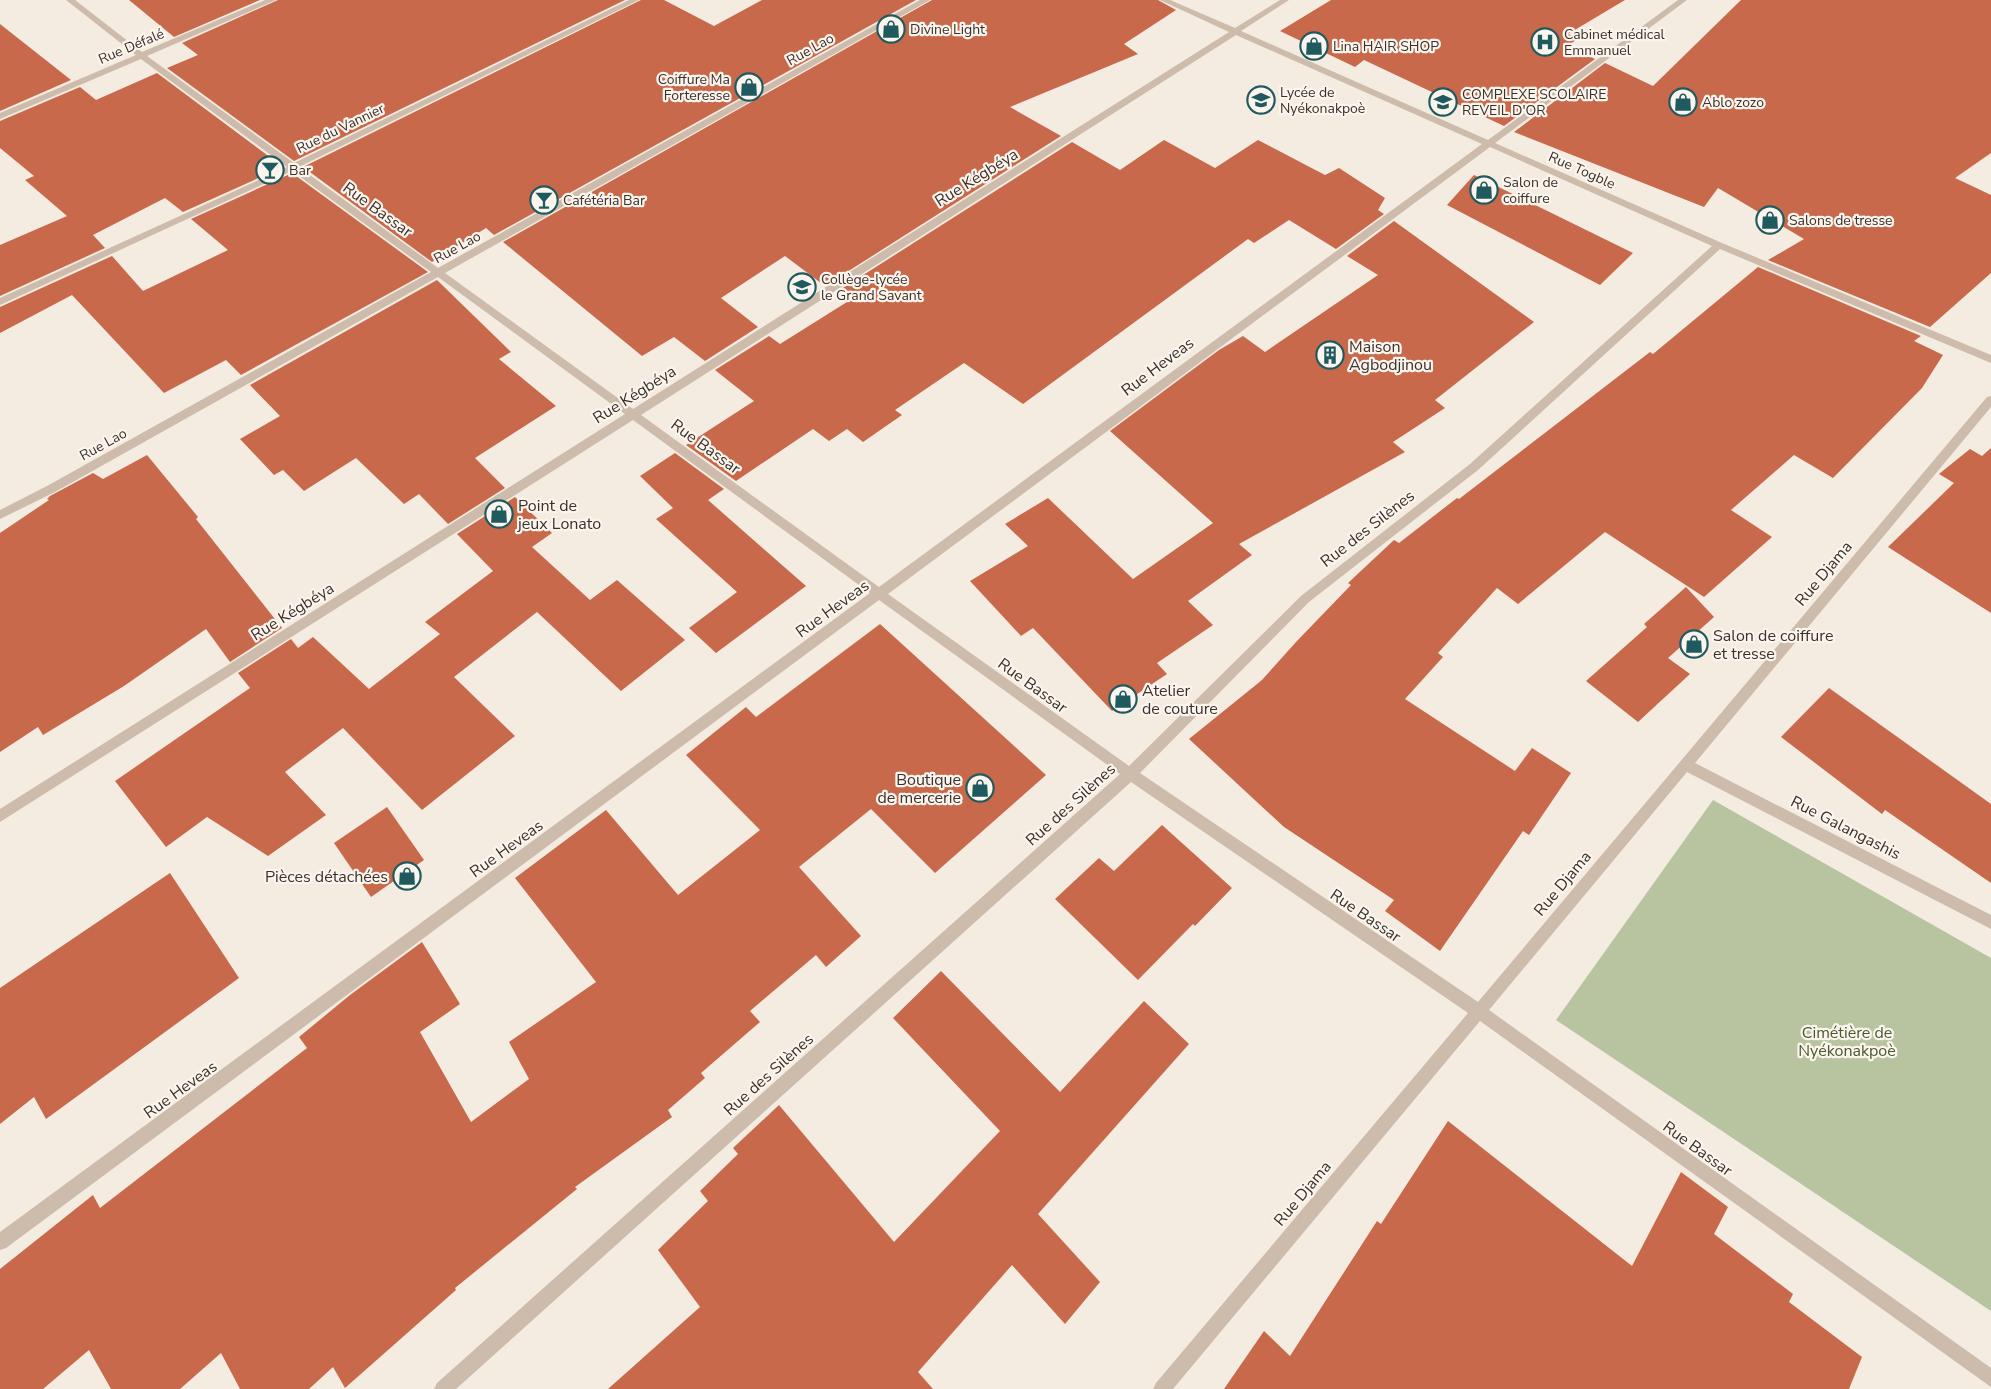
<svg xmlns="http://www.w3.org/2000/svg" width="1991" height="1389" viewBox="0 0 1991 1389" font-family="'Nunito Sans',sans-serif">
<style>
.green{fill:#b8c4a0}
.building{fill:#c8694b}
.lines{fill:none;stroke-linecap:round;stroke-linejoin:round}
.minor{fill:#cdbbac;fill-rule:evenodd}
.labels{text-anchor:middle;stroke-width:4.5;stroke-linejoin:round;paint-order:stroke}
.far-poi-label{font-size:14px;fill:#3b302b;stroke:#fbf5ee;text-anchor:start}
.far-street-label{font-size:14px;fill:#3b302b;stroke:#fbf5ee}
.street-label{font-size:16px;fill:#3b302b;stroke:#fbf5ee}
.poi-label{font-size:16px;fill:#3b302b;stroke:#fbf5ee;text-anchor:start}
.park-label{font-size:16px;fill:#4a5a2e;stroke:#fbf5ee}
</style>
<rect width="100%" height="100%" fill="#f4ebe1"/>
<polygon class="green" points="1713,800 1991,958 1991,1311 1556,1020"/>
<g class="building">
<polygon points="129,0 260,0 174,37"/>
<polygon points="278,0 625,0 294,161 167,68 198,55 182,43"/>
<polygon points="641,0 664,0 714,26 762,0 916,0 494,235 486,228 432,262 303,167"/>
<polygon points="932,0 1158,0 1176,10 1124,44 1138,54 1010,107 1061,136 825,286 785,256 721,298 758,327 705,361 674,337 642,356 503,242"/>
<polygon points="1331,0 1625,0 1568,34 1578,38 1568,46 1595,59 1504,126 1364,60 1355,67 1280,31"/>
<polygon points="1741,0 1991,0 1991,153 1955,178 1991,195 1991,273 1930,327 1768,260 1804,239 1718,188 1704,207 1514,132 1605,63 1653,86"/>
<polygon points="0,24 71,80 0,111"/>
<polygon points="157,73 283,167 183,212 165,198 93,235 105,248 0,296 0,245 67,216 25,180 34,176 0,148 0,121 80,87 96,100"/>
<polygon points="1164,140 1215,168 1258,140 1325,175 1339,168 1385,198 1378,210 1384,214 1336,249 1289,220 1254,243 1248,239 1023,404 964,363 895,410 902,415 863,442 847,429 829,441 813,429 736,481 686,445 754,401 715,370 769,336 780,344 847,302 835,293 1072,142 1120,170"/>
<polygon points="292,173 428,272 241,375 226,360 164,393 72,295 0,333 0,307 112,256 143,291 228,250 191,219"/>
<polygon points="1474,175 1633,253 1600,285 1447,205"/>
<polygon points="1394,221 1534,322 1435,400 1445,408 1393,442 1405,452 1239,544 1252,555 1188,601 1213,625 1157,663 1167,674 1112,711 1033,628 1021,636 970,581 1028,546 1005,524 1048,498 1133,579 1213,523 1110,431 1219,350 1243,336 1265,352 1378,275 1347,256"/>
<polygon points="1758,267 1921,336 1914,341 1943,355 1922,388 1833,478 1794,455 1731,510 1772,537 1704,597 1605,532 1518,604 1497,588 1438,653 1443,657 1405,699 1515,771 1532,748 1571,773 1529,835 1523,831 1440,951 1385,911 1394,900 1284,827 1189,739 1262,680 1296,642 1351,585 1348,583 1394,540 1399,543 1457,498 1459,499 1650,352 1653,354"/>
<polygon points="437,280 511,352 499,359 556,406 475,458 505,488 448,524 419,494 404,504 356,458 304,491 283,470 274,475 240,439 280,416 250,385"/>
<polygon points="1991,448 1991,613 1888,547 1954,483 1939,474 1970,449 1982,456"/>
<polygon points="675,453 724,489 708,500 806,586 716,653 689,628 737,592 656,519 673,508 640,476"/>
<polygon points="147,455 198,517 196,519 282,628 230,662 206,629 124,686 43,735 38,727 0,752 0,533 49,500 47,499 50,496 93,473 103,479"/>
<polygon points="515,497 552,533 532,547 590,600 617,580 685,640 621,691 537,612 454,677 515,736 422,810 343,728 285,772 326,815 268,856 207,817 166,847 115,781 250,688 238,673 291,639 298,648 313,637 369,689 440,634 425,622 493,571 457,534"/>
<polygon points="1686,587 1714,617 1668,658 1690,674 1638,722 1586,681 1647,627 1644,624"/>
<polygon points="880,624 1046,775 935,873 871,809 799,867 861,936 826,967 816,955 750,1011 760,1022 701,1073 705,1078 668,1110 672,1117 575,1187 577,1189 455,1288 456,1290 345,1388 333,1367 309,1389 240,1389 221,1353 180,1389 111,1389 89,1350 43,1389 0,1389 0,1269 93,1195 100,1208 307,1048 299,1037 350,995 422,942 460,1004 420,1032 471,1122 529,1079 509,1042 596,982 515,878 606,810 678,895 760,830 686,755 746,707 756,717"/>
<polygon points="1829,688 1991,804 1991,883 1885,810 1882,814 1781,737"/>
<polygon points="387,807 424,860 371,897 334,843"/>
<polygon points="1162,825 1232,888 1195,926 1193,924 1138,980 1055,899 1099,858 1114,871"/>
<polygon points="170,873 239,978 46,1119 34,1097 0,1124 0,988"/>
<polygon points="941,971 1060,1092 1144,1001 1189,1044 1038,1214 1100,1282 1065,1324 1012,1265 918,1372 933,1389 608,1389 700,1307 658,1250 708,1201 700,1191 738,1154 733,1148 779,1105 894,1242 1000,1131 893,1018"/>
<polygon points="1448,1121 1632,1266 1681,1172 1728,1207 1714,1234 1793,1294 1789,1302 1862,1357 1849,1389 1224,1389 1264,1331 1290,1356 1377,1221 1381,1224"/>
</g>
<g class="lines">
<path class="minor" d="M66,0H75L142,52L265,0H276L147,56L294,163L629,0H639L299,167L438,268L920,0H930L445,273L633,409L1229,32L1160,0H1170L1235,28L1280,0H1289L1241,31L1488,140L1678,0H1687L1495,143L1722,243L1991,355V363L1720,249L1478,470L1309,602L1140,773L1478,1002L1987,397L1991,396V407L1695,763L1991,915V929L1687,772L1489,1010L1991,1368V1387L1480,1021L1173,1389H1153L1156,1383L1468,1013L1131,782L456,1389H434L437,1383L1120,774L879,600L6,1248L0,1250V1232L870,593L633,420L0,822V809L625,414L438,277L55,492L0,519V510L47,486L431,272L292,171L0,305V298L287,167L141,59L0,119V113L136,55ZM1236,35L1482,144L879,587L641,415ZM1490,147L1712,246L1470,464L1301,596L1129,766L888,594Z"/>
</g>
<defs>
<g id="shop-ring" transform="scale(1.4375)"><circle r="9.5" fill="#fbf5ee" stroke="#1f5a5e" stroke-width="1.5"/><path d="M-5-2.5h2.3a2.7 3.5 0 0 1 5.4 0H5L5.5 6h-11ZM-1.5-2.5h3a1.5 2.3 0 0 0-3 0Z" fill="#1f5a5e"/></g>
<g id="hospital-ring" transform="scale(1.4375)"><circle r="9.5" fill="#fbf5ee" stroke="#1f5a5e" stroke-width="1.5"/><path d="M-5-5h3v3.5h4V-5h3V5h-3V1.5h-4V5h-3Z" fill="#1f5a5e"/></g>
<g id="school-ring" transform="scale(1.4375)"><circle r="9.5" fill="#fbf5ee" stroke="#1f5a5e" stroke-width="1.5"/><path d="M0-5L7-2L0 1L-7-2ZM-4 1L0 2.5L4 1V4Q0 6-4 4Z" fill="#1f5a5e"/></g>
<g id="bar-ring" transform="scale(1.4375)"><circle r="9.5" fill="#fbf5ee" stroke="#1f5a5e" stroke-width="1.5"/><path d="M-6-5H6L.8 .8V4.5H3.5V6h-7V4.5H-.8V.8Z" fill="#1f5a5e"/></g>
<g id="building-ring" transform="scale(1.4375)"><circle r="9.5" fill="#fbf5ee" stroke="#1f5a5e" stroke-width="1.5"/><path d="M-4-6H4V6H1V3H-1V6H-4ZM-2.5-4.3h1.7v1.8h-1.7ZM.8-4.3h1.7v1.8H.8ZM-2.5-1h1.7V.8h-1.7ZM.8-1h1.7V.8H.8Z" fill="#1f5a5e"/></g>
</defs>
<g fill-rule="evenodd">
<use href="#shop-ring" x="891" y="29"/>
<use href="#hospital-ring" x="1545" y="42"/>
<use href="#shop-ring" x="1314" y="46"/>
<use href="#shop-ring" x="749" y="87"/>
<use href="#school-ring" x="1261" y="100"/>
<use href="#school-ring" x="1443" y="102"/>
<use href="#shop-ring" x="1683" y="102"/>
<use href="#bar-ring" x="270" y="170"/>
<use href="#shop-ring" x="1484" y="190"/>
<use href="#bar-ring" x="544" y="200"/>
<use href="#shop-ring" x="1770" y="220"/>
<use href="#school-ring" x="802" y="287"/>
<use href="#building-ring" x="1330" y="355"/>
<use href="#shop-ring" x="499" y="514"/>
<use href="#shop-ring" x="1694" y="644"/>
<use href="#shop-ring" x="1123" y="699"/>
<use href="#shop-ring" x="980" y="788"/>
<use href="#shop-ring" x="407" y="876"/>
</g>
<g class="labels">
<g class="far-poi-label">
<text x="910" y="34">Divine Light</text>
<text x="1564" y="39">Cabinet médical<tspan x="1564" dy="16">Emmanuel</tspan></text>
<text x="1333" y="51">Lina HAIR SHOP</text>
<text x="730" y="84" text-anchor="end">Coiffure Ma<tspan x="730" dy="16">Forteresse</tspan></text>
<text x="1280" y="97">Lycée de<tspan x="1280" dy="16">Nyékonakpoè</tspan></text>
<text x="1462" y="99">COMPLEXE SCOLAIRE<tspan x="1462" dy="16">REVEIL D'OR</tspan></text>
<text x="1702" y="107">Ablo zozo</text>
<text x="289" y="175">Bar</text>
<text x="1503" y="187">Salon de<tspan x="1503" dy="16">coiffure</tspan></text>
<text x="563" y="205">Cafétéria Bar</text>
<text x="1789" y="225">Salons de tresse</text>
<text x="821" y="284">Collège-lycée<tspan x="821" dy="16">le Grand Savant</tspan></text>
</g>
<g class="far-street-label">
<text transform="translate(131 46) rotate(-23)" y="5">Rue Défalé</text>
<text transform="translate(810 49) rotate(-29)" y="5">Rue Lao</text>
<text transform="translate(340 128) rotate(-26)" y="5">Rue du Vannier</text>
<text transform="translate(1582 170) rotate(24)" y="5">Rue Togble</text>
<text transform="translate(457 247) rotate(-29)" y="5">Rue Lao</text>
<text transform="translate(103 444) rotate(-29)" y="5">Rue Lao</text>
</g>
<g class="street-label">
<text transform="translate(976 177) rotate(-32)" y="6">Rue Kégbéya</text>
<text transform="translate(378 209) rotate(36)" y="6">Rue Bassar</text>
<text transform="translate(1157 366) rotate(-37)" y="6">Rue Heveas</text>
<text transform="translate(634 394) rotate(-32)" y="6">Rue Kégbéya</text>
<text transform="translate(706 446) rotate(36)" y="6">Rue Bassar</text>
<text transform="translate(1367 528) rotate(-38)" y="6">Rue des Silènes</text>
<text transform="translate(1823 573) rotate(-50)" y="6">Rue Djama</text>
<text transform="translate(832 608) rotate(-36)" y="6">Rue Heveas</text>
<text transform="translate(292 611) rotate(-32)" y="6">Rue Kégbéya</text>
<text transform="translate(1033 685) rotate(36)" y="6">Rue Bassar</text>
<text transform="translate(1070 804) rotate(-42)" y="6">Rue des Silènes</text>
<text transform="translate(1846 827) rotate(27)" y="6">Rue Galangashis</text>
<text transform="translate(506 848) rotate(-36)" y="6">Rue Heveas</text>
<text transform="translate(1562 883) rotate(-50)" y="6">Rue Djama</text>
<text transform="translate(1366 915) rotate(34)" y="6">Rue Bassar</text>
<text transform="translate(768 1074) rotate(-42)" y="6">Rue des Silènes</text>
<text transform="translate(180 1089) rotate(-36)" y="6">Rue Heveas</text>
<text transform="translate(1698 1148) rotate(36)" y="6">Rue Bassar</text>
<text transform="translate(1302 1193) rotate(-50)" y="6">Rue Djama</text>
</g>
<g class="poi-label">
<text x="1349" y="352">Maison<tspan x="1349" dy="18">Agbodjinou</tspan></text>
<text x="518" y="511">Point de<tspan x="518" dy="18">jeux Lonato</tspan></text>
<text x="1713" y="641">Salon de coiffure<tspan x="1713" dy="18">et tresse</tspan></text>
<text x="1142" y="696">Atelier<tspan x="1142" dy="18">de couture</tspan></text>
<text x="961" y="785" text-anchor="end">Boutique<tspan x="961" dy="18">de mercerie</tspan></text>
<text x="388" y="882" text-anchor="end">Pièces détachées</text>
</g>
<g class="park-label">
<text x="1847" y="1038">Cimétière de<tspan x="1847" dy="18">Nyékonakpoè</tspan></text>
</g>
</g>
</svg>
